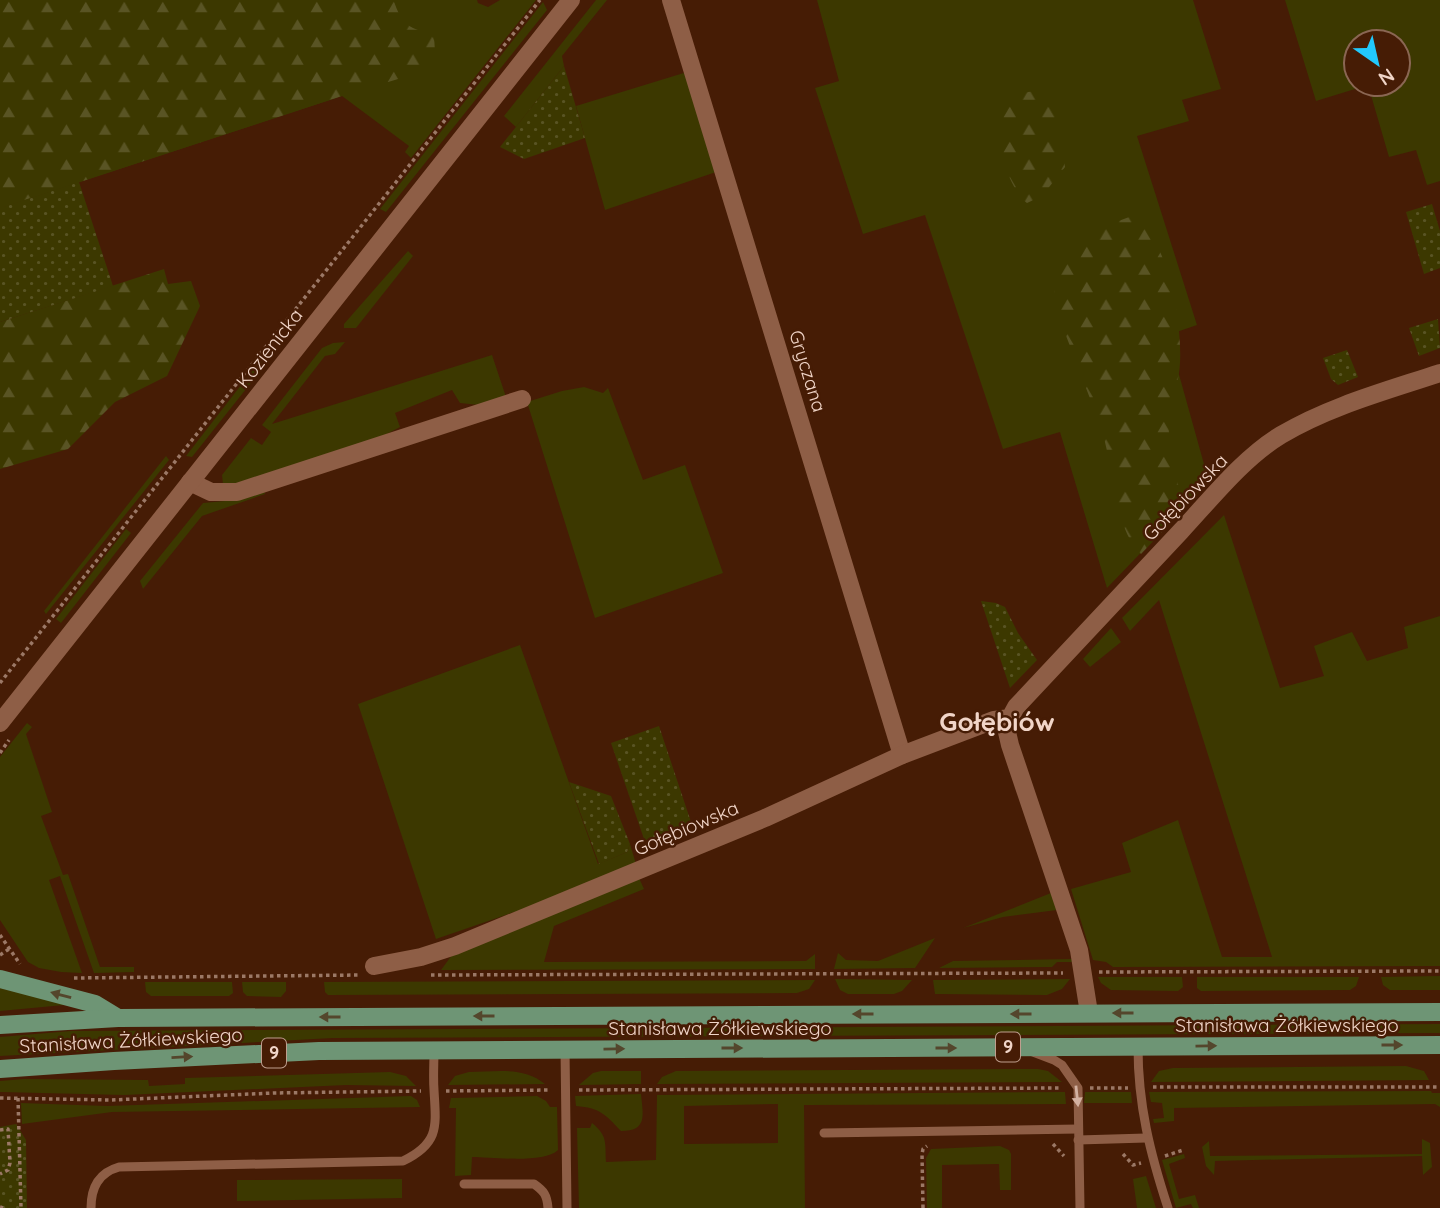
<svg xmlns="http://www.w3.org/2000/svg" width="1440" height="1208" viewBox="0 0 1440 1208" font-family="Quicksand,sans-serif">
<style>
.grass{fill:#3c3800;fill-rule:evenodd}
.forest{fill:url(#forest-firs)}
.garden{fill:url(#garden-dots)}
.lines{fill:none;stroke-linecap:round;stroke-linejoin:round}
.path{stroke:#9b7866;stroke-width:3.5;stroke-dasharray:3.5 3.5;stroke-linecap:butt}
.service{stroke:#8e5e46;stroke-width:9}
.minor{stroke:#8e5e46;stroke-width:18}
.secondary{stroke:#8e5e46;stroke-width:18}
.primary{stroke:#6e9575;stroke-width:18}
.oneway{fill:#54462c}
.oneway2{fill:#d3b1a1}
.labels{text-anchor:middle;stroke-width:5;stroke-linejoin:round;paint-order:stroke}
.shield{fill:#461c05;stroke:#be9e8e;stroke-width:2}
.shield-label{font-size:18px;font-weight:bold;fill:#f1d5c8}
.street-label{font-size:19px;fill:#f1d5c8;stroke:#461c05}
.district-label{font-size:26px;font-weight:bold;fill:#f1d5c8;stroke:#461c05}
</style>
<defs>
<pattern id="forest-firs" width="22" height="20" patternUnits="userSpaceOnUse" patternTransform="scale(1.75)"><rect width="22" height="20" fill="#3c3800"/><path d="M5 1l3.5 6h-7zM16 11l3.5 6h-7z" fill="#595424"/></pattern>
<pattern id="garden-dots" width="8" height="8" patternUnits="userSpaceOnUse" patternTransform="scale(1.75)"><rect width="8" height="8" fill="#3c3800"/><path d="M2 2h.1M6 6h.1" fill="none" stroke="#595424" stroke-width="1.8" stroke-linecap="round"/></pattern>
</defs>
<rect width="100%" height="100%" fill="#461c05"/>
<g class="grass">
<polygon points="0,0 477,0 478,3 488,7 500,0 536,0 411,158 405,152 409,146 342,96 0,208"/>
<polygon points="596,0 607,0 562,56 564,66 516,127 504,116"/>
<polygon points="817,0 1193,0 1221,89 1182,100 1189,121 1137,136 1197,325 1168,335 1209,482 1107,588 1060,432 1003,449 925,215 863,234 815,88 839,81"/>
<path d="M1285,0H1440V181L1427,185L1416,150L1389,157L1368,85L1316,101ZM1398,42V84H1356V42Z"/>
<polygon points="543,2 547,10 386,212 380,209"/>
<polygon points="687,72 716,172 605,210 576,106"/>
<polygon points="408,251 413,256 356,328 344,328 344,324"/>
<polygon points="345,342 335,354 325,356 272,424 492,355 506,397 479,405 460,403 452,390 395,413 400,427 383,436 232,488 223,484 222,475 251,438 262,445 271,432 262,425 322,348 333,343"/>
<polygon points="269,349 273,355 192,457 186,456"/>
<polygon points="584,387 603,393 608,388 643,480 685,465 723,573 595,618 527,402 562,391"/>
<polygon points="166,456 169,460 46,614 44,611"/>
<polygon points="264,491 265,494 202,516 143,589 140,581 203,503 236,500"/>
<polygon points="1224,515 1280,688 1324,676 1314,646 1352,632 1367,661 1408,648 1404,627 1440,616 1440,966 1113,967 1106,962 1093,960 1071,889 1131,872 1122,843 1178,820 1222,957 1272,957 1159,600 1130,631 1122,618"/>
<polygon points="126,529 131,533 61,623 56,619"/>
<polygon points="1111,628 1121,642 1090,667 1083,659"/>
<polygon points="520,645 598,864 627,852 630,844 636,864 515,913 514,912 436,939 358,704"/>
<polygon points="27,723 32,727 26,734 52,812 41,816 63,875 68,874 100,967 134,967 134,972 94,973 60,876 49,880 82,973 61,972 39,968 28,962 0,920 0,757"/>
<polygon points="639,878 644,889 554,926 544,962 806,961 815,954 815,969 441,970 452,955"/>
<polygon points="1051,893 1057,910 1003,917 963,928"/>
<polygon points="935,938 915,968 834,969 838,953 846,960 878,961"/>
<polygon points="1072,959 1072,962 1057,962 1052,967 939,968 953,961"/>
<polygon points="1440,976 1440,990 1390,990 1383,985 1381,977"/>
<polygon points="1182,977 1183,987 1178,991 1111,990 1101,983 1098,977"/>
<polygon points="1197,977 1359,977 1356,986 1350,990 1201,991 1197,988"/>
<polygon points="835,979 912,980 902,991 894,994 848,994 840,990"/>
<polygon points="1070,979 1062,989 1047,995 935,994 933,980"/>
<polygon points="815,980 809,989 797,993 328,995 325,992 324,982"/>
<polygon points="145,982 232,982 233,993 229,996 151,996 146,992"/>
<polygon points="242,982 286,982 286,991 281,997 247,996 243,992"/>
<polygon points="0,988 3,989 75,1004 0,1011"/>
<polygon points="1440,1024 1440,1033 333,1038 0,1056 0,1037 71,1031"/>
<polygon points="1406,1066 1424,1071 1429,1080 1151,1082 1159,1071 1173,1068"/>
<polygon points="1038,1069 1048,1071 1062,1082 657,1084 662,1077 676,1071"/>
<polygon points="601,1071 641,1071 641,1084 579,1085 593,1073"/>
<polygon points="390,1072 406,1076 416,1086 346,1085 124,1095 0,1092 0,1081 24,1079 148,1080 149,1086 185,1084 185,1078"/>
<path d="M469,1072C495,1072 524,1066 545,1084L448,1085L455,1076Z"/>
<polygon points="1431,1091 1432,1093 1440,1093 1440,1107 1435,1104 1174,1108 1174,1121 1154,1123 1153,1119 1164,1118 1162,1103 1151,1102 1149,1092"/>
<path d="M1065,1092L1066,1104L804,1105L805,1208H579L577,1128H590L592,1123C608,1136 605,1143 606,1162L656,1160L657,1095ZM778,1104V1143L684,1144V1106Z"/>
<polygon points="1085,1092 1131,1092 1132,1103 1084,1103"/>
<path d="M641,1094C643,1115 648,1131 621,1131C605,1114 600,1108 576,1106L575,1096Z"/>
<polygon points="411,1096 417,1100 420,1107 112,1112 22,1124 21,1103 107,1106"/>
<path d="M537,1096L546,1101L550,1107H557L558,1150C544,1164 492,1157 472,1157L471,1175L455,1176L456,1108H449L451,1098Z"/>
<polygon points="1422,1139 1430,1143 1432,1167 1423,1175 1422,1156 1215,1161 1214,1175 1206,1166 1202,1147 1209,1141 1210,1156 1422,1154"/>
<polygon points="1000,1146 1009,1150 1011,1154 1011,1190 1000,1190 999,1164 942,1165 942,1208 927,1208 926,1158 931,1149"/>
<polygon points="1184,1154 1185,1158 1169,1164 1179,1199 1195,1195 1199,1208 1193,1208 1191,1204 1176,1208 1162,1160"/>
<polygon points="1146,1176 1156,1208 1137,1208 1133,1179"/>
<polygon points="402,1179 402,1198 237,1201 237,1180"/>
</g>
<g class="forest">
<path d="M0,0H394C396,10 403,24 413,28C421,32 427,31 434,36L435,52L431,69L342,96L4,207L0,213Z"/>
<path d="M1047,90L1058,117L1065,167L1042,196L1027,203C1012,193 996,146 997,128C998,119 1001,109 1003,100L1028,92Z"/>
<path d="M1132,216C1169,235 1185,333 1179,373C1177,388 1170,403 1169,420C1167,449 1178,481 1184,509L1141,554C1114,529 1113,465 1102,431C1087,389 1070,347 1054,304L1055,274L1063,262L1105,226Z"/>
<polygon points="164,269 168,284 191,281 200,306 167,376 115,402 68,449 0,469 0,322"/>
</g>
<g class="garden">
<polygon points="564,66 585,138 524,159 500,147"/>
<polygon points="79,182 113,286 0,322 0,208"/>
<polygon points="1432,204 1440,231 1440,268 1424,274 1406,212"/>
<polygon points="1438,319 1440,348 1419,356 1409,328"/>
<polygon points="1347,350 1358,377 1338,385 1331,379 1323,358"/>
<polygon points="981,601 996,603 1005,607 1018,633 1037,660 1010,688"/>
<polygon points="659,726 692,825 652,842 644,839 611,743"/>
<polygon points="569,782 611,796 630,844 627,852 599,864"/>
<polygon points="16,1124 26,1140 27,1208 0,1208 0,1127"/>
</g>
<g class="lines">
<g class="path">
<polyline points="0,683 540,0"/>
<polyline points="0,753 9,740"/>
<polyline points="0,935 20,964"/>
<polyline points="0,955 9,949"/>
<polyline points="1099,972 1440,971"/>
<polyline points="431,975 1063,973"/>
<polyline points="74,978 360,975"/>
<polyline points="1153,1087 1440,1087"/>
<polyline points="1090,1088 1128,1088"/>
<polyline points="579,1090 1062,1088"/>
<polyline points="446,1091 551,1090"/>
<polyline points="0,1098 111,1100 274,1093 421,1091"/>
<polyline points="18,1098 21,1208"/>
<polyline points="0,1130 8,1129 10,1163 8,1170 0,1174"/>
<polyline points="1053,1144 1064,1156"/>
<polyline points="1123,1154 1133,1165 1141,1163"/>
<polyline points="1165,1156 1183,1150"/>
<polyline points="0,1207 3,1208"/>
<polyline points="923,1208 922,1154 923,1149 927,1146"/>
</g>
<g class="service">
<path d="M1138,1047C1138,1105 1150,1153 1168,1208"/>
<polyline points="565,1049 567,1208"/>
<polyline points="1033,1052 1054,1060 1062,1065 1078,1088 1080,1208"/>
<polyline points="824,1133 1078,1129"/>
<polyline points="1078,1140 1146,1138"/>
<path d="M464,1184H534C544,1191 547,1195 548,1208"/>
<path d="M91,1208C91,1188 98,1173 119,1167L403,1161C440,1143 436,1126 434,1090C433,1077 434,1064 434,1050"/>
</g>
<g class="minor">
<polyline points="671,0 902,755"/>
<polyline points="190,482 211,492 237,492 522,399"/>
<polyline points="1010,718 1007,732 1010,745 1079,950 1089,1013"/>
<path d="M374,966L421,957L455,946L765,818L902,755L994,720L1010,718L1016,707C1071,648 1126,590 1181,531C1211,499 1243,458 1281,435C1330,406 1386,391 1440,373"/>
</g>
<polyline class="secondary" points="0,723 571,0"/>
<g class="primary">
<polyline points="0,979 95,1004 118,1018"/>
<polyline points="0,1025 118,1018 1440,1012"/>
<polyline points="0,1069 114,1061 319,1051 1440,1045"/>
</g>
</g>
<defs><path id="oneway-solid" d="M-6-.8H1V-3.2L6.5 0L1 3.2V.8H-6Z" transform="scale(1.75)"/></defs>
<g class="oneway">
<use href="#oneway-solid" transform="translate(61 995) rotate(-165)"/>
<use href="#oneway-solid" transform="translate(1123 1013) rotate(180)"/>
<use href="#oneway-solid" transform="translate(863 1014) rotate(180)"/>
<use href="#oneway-solid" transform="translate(1021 1014) rotate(180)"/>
<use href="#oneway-solid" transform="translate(484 1016) rotate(180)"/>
<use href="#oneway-solid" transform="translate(330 1017) rotate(180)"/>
<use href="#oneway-solid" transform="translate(1392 1045)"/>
<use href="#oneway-solid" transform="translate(1206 1046) rotate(-1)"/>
<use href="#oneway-solid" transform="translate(732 1048)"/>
<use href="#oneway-solid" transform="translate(946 1048)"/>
<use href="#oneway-solid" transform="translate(614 1049) rotate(-1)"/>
<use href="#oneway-solid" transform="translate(182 1057) rotate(-3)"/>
</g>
<use class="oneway2" href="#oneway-solid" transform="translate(1077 1096) rotate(84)"/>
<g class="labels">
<g class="shield">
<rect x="996" y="1032.5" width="24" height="29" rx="5"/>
<rect x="262" y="1038.5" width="24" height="29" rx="5"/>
</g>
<g class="shield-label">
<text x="1008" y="1053">9</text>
<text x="274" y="1059">9</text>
</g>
<g class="street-label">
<text transform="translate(269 348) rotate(-52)" y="7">Kozienicka</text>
<text transform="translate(808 371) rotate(73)" y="7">Gryczana</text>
<text transform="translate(1185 497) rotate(-46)" y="7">Gołębiowska</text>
<text transform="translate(686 828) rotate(-23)" y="7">Gołębiowska</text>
<text x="1287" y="1032">Stanisława Żółkiewskiego</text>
<text x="720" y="1035">Stanisława Żółkiewskiego</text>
<text transform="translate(131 1040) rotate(-3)" y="7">Stanisława Żółkiewskiego</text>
</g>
<g class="district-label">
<text x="997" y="731">Gołębiów</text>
</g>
</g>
<g transform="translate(1377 63) rotate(146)"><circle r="33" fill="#461c05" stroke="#8a6653" stroke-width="2"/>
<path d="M0-5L12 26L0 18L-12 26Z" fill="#22c9fd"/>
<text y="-10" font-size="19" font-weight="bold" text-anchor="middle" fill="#f1d5c8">N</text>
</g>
</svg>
